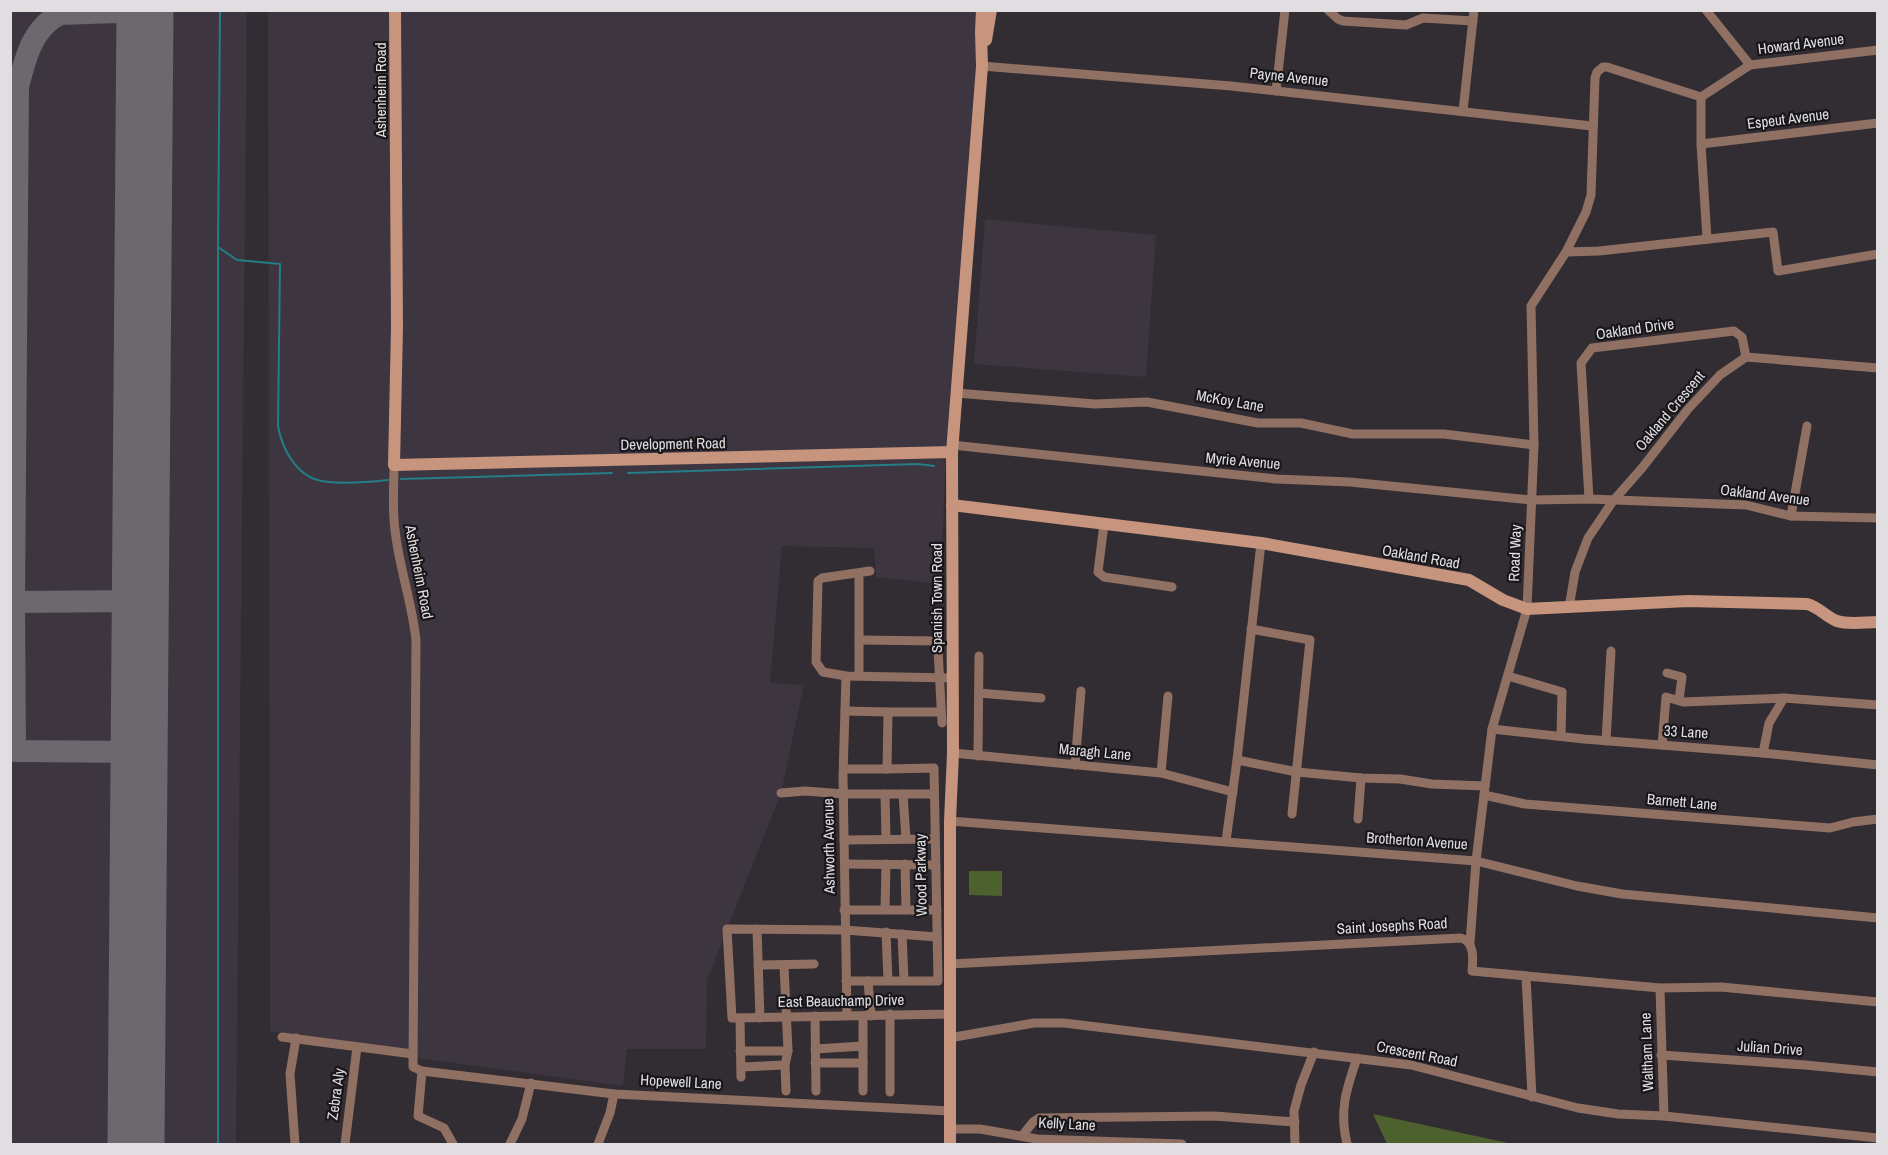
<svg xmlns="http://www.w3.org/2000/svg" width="1888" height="1155" viewBox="0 0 1888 1155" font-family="'Archivo Narrow',sans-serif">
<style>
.built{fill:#3d3540}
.green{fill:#4c612d}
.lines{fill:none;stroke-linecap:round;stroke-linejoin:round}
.stream{stroke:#257d86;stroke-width:2}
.taxiway{stroke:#6c686d;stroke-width:22}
.runway{stroke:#6c686d;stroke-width:57}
.street{stroke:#907062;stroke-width:9}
.secondary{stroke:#c7947d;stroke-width:12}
.labels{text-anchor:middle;stroke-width:4.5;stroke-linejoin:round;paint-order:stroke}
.street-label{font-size:15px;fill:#e0dee1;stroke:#181619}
</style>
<rect width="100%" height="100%" fill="#312d33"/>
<g class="built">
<polygon points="10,11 247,11 236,1144 11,1144"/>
<polygon points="268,11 980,11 946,446 941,584 876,577 874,548 782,546 770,683 804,685 781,793 707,980 706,1049 627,1049 623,1086 417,1058 410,1052 271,1031 270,1036"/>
<polygon points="985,219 1156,235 1146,377 974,364"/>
</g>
<g class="green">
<polygon points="969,871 1002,871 1002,896 969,895"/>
<polygon points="1373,1114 1513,1144 1387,1144"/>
</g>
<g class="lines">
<g class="stream">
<path d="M220,10L218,247L237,260L280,264L278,426C282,449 297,477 322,481C339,484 370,482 388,480"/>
<polyline points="218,247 218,1144"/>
<polyline points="628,473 918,464 934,466"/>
<polyline points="401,479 612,473"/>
</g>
<g class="taxiway">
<polyline points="14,602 140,601"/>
<path d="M139,752L15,751L14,602L18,87C25,59 32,28 60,14L145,11"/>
</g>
<polyline class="runway" points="136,1144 145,10"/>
<g class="street">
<polyline points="1328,10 1338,19 1343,21 1406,25 1423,18 1473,21"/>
<polyline points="1706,10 1750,65"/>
<polyline points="982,66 1231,86 1592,126"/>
<polyline points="1276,91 1285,10"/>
<polyline points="1701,97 1750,65 1878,50"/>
<polyline points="1701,97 1701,144 1707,239"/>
<polyline points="1463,111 1474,10"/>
<polyline points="1701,144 1878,123"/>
<polyline points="1566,252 1599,251 1773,232 1778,271 1878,254"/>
<polyline points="956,393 1095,404 1147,402 1258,423 1301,423 1353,434 1444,434 1534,445"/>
<polyline points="952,445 1276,479 1350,482 1532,500 1589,499 1746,505 1791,516 1878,518"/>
<path d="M394,465C394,486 392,509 395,530C399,567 412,602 416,640L413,1067L422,1071L614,1094L950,1111"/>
<polyline points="1589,499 1581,363 1592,348 1734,331 1742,337 1746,357"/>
<polyline points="1791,516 1807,426"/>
<polyline points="1104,524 1098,572 1104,577 1172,587"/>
<polyline points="870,571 822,578 818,581 816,662 823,672 846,676 952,678"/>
<polyline points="1569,608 1575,572 1588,538 1613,501 1642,468 1688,409 1720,375 1746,357 1878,368"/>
<polyline points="1251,629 1310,640 1292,814"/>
<polyline points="937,631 942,723"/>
<polyline points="859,640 938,641"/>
<polyline points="1667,673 1682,677 1679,700"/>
<polyline points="859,675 859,574"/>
<polyline points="846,676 843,776 847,1015"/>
<polyline points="1508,676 1562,692 1561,736"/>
<polyline points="979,693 1041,698"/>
<polyline points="845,711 888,712"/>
<polyline points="1492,729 1584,739 1763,753 1878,765"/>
<polyline points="1606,741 1611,651"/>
<polyline points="1662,745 1666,697 1683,702 1784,698"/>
<polyline points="953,753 1161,773 1233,792"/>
<polyline points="1763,753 1769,723 1784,698 1878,705"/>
<polyline points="978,756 979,656"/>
<polyline points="1237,760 1297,772 1361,778 1400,779 1432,784 1485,786"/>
<polyline points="1075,765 1081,691"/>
<polyline points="844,769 887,769"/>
<polyline points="1161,773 1168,696"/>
<polyline points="781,793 805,791 844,794 934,794"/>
<polyline points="885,794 886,839"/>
<polyline points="903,794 906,839"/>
<polyline points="1484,795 1525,804 1830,828 1853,822 1878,819"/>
<polyline points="1358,819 1361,778"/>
<polyline points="950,821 1476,861 1577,886 1622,894 1878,918"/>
<polyline points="844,840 935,839"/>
<polyline points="1226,841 1237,760 1261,543"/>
<polyline points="845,864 936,865"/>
<polyline points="905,864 906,910"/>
<polyline points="844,910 937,910"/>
<polyline points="885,910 886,864"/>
<polyline points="757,929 760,1018"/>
<polyline points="886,932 888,981"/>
<polyline points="902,934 904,980"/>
<polyline points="937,937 845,930 727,929 732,1018 951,1014"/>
<polyline points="1470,943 1476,861 1492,729 1527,609 1534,445 1531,306 1566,252 1586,212 1591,195 1595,78 1597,72 1603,67 1607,67 1701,97"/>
<path d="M950,964L1461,938C1475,942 1473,959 1472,971L1660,988L1721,987L1878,1002"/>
<polyline points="758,965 814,964"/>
<polyline points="784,966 788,1051 785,1065 786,1091"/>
<polyline points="1526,976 1532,1097"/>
<polyline points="846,981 938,981 934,768 887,769 888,712 941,712"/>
<polyline points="868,981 871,1016"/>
<polyline points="1660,988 1664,1116"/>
<polyline points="815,1016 816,1091"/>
<polyline points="740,1018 741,1077"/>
<polyline points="282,1037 413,1054"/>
<polyline points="949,1038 1034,1023 1064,1023 1411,1065 1578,1108 1618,1114 1664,1116 1878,1138"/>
<polyline points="815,1049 863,1046"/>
<polyline points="740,1051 788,1051"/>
<polyline points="1661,1055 1805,1065 1878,1072"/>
<polyline points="815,1063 863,1063"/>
<polyline points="741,1067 785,1065"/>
<polyline points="422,1071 418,1116 444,1128 453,1144"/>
<polyline points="863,1091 863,1016"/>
<polyline points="890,1092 890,1014"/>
<polyline points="950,1129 980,1129 1037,1139 1182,1144"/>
<polyline points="1022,1136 1033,1122 1039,1118 1214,1116 1295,1122"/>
<polyline points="295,1144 290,1074 296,1038"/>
<polyline points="345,1144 357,1047"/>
<polyline points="510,1144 522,1119 531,1083"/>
<polyline points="598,1144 610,1113 614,1094"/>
<polyline points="1295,1144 1294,1111 1301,1085 1314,1052"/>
<path d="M1347,1144C1339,1111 1346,1090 1357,1058"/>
</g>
<g class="secondary">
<polyline points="395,10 397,328 394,465 952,452"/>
<polyline points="986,40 991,10"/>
<path d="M952,505L1261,543L1469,580L1503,600L1527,609L1688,601L1807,604C1819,607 1826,617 1837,621C1849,625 1865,622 1878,622"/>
<polyline points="950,1144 950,821 953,753 952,452 982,66 981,32 982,10"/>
</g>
</g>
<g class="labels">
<g class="street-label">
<text transform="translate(1801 44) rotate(-7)" y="5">Howard Avenue</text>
<text transform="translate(1289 77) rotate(6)" y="5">Payne Avenue</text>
<text transform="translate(381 90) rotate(-90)" y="5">Ashenheim Road</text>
<text transform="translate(1788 119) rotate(-7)" y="5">Espeut Avenue</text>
<text transform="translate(1635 329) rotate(-8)" y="5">Oakland Drive</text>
<text transform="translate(1230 401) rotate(10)" y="5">McKoy Lane</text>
<text transform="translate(1670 411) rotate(-50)" y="5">Oakland Crescent</text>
<text transform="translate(673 444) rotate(-1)" y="5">Development Road</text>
<text transform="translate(1243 461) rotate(5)" y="5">Myrie Avenue</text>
<text transform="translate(1765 495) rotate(7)" y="5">Oakland Avenue</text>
<text transform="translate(1515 553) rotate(-88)" y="5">Road Way</text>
<text transform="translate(1421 557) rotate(10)" y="5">Oakland Road</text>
<text transform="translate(419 572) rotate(79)" y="5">Ashenheim Road</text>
<text transform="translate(937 598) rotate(-90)" y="5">Spanish Town Road</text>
<text transform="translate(1686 732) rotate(4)" y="5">33 Lane</text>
<text transform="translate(1095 752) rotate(5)" y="5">Maragh Lane</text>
<text transform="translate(1682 802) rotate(5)" y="5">Barnett Lane</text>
<text transform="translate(1417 841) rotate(4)" y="5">Brotherton Avenue</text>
<text transform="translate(829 846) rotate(-91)" y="5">Ashworth Avenue</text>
<text transform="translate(921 875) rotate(-91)" y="5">Wood Parkway</text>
<text transform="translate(1392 926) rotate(-3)" y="5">Saint Josephs Road</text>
<text transform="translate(841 1001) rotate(-1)" y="5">East Beauchamp Drive</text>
<text transform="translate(1770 1048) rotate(4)" y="5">Julian Drive</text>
<text transform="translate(1647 1052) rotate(-92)" y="5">Waltham Lane</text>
<text transform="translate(1417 1054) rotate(11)" y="5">Crescent Road</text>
<text transform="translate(681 1082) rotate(3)" y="5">Hopewell Lane</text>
<text transform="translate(336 1094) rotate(-82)" y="5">Zebra Aly</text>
<text transform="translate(1067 1124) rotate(3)" y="5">Kelly Lane</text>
</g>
</g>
<rect width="1888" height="1155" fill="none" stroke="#e0dee1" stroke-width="24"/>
</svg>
